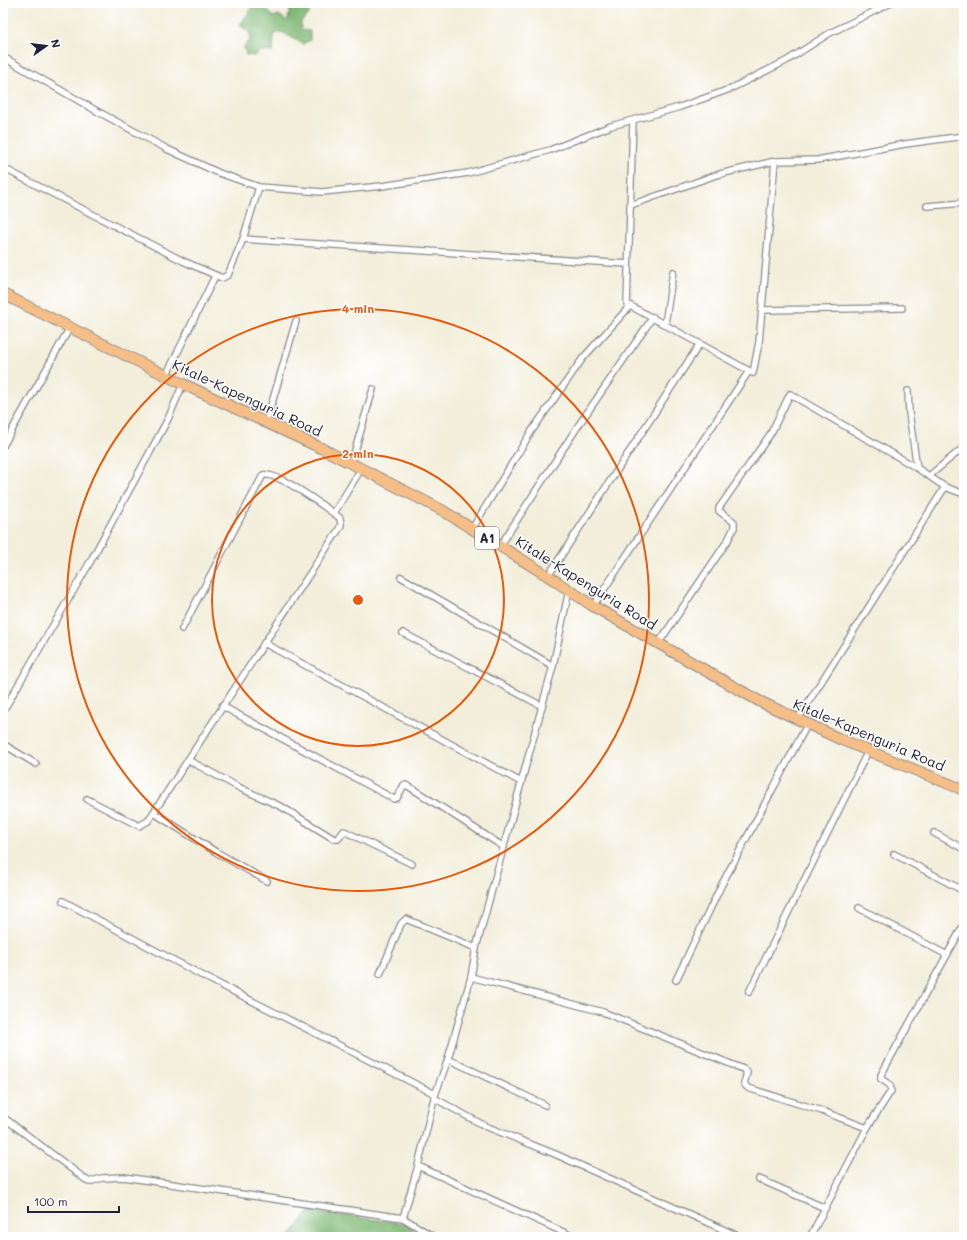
<svg xmlns="http://www.w3.org/2000/svg" width="967" height="1240" viewBox="0 0 967 1240" font-family="Mali,sans-serif">
<style>
.forest{fill:#81b977;stroke:#526e59}
.lines{fill:none;stroke-linecap:round;stroke-linejoin:round}
.street-casing{stroke:#8a888a;stroke-width:8}
.highway-casing{stroke:#8a888a;stroke-width:12}
.street{stroke:#fff;stroke-width:5.5}
.highway{stroke:#f6be87;stroke-width:10}
.ring{fill:none;stroke:#e8590c;stroke-width:2}
.labels{text-anchor:middle;stroke-width:3;stroke-linejoin:round;paint-order:stroke}
.shield{fill:#fff;stroke:#646476;stroke-width:1}
.shield-label{font-size:13px;font-weight:bold;fill:#22223b}
.street-label{font-size:14px;fill:#22223b;stroke:#fff}
.centre{fill:#e8590c;stroke:#fff;stroke-width:2}
.ring-label{font-size:12px;text-anchor:middle;font-weight:bold;fill:#e8590c;stroke:#fff;stroke-width:3;stroke-linejoin:round;paint-order:stroke}
</style>
<rect width="100%" height="100%" fill="#fff"/>
<filter id="ink" filterUnits="userSpaceOnUse"><feTurbulence type="fractalNoise" baseFrequency=".025" numOctaves="2"/><feDisplacementMap in="SourceGraphic" scale="8" xChannelSelector="R" yChannelSelector="G"/><feConvolveMatrix kernelMatrix="1 2 1 2 8 2 1 2 1" color-interpolation-filters="sRGB"/></filter>
<filter id="wash" filterUnits="userSpaceOnUse"><feTurbulence type="fractalNoise" baseFrequency=".012" numOctaves="4" result="noise"/><feDisplacementMap in="SourceGraphic" scale="16" xChannelSelector="R" yChannelSelector="G"/><feGaussianBlur stdDeviation="0.9" result="paint"/><feColorMatrix in="noise" values="0 0 0 0 0 0 0 0 0 0 0 0 0 0 0 0 0 1.4 0 .05"/><feComposite in="paint" operator="in"/></filter>
<g filter="url(#wash)">
<rect width="100%" height="100%" fill="#f2eeda"/>
<g class="forest">
<polygon points="244,3 262,3 273,17 279,15 287,21 290,12 290,3 309,3 309,14 301,22 301,30 310,31 310,40 303,44 282,32 274,34 273,52 261,51 255,56 246,55 244,47 250,40 250,33 240,25 252,8"/>
<polygon points="310,1211 403,1223 421,1234 418,1237 402,1237 402,1235 399,1237 289,1237"/>
</g>
</g>
<g filter="url(#ink)">
<g class="lines">
<g class="street-casing">
<g id="street">
<polyline points="3,57 95,110 167,149 219,173 259,187 322,192 382,186 468,173 550,150 611,126 680,107 730,89 786,61 830,33 891,3"/>
<polyline points="633,121 627,304 753,373 759,342 775,161 817,160 905,144 964,136"/>
<polyline points="3,168 183,261 222,278 228,275 243,239 259,187"/>
<polyline points="631,205 716,175 775,161"/>
<polyline points="927,206 964,203"/>
<polyline points="243,239 628,264"/>
<polyline points="762,310 902,308"/>
<polyline points="665,324 673,272"/>
<polyline points="166,376 215,276"/>
<polyline points="908,391 909,413 917,468"/>
<polyline points="266,423 296,321"/>
<polyline points="3,446 69,329"/>
<polyline points="351,464 373,389"/>
<polyline points="929,476 964,447"/>
<polyline points="334,513 361,469"/>
<polyline points="472,529 531,432 583,358 630,306"/>
<polyline points="500,546 578,426 653,317"/>
<polyline points="548,576 699,345"/>
<polyline points="401,577 553,666"/>
<polyline points="593,606 749,371"/>
<polyline points="403,633 542,706"/>
<polyline points="264,643 521,782"/>
<polyline points="658,644 728,540 734,528 734,522 719,511 719,508 771,433 790,394 917,468 945,487 964,494"/>
<polyline points="222,706 394,799 397,798 404,785 408,786 504,847"/>
<polyline points="3,711 89,564 168,419 183,384"/>
<polyline points="797,720 945,487"/>
<polyline points="3,744 36,764"/>
<polyline points="188,760 240,788 282,807 334,839 338,839 344,831 412,864"/>
<path d="M87,799L139,826L148,821L339,529L341,525L340,518C325,507 279,472 263,475L182,629"/>
<polyline points="154,813 216,852 267,881"/>
<polyline points="934,833 964,849"/>
<polyline points="894,854 964,891"/>
<polyline points="63,901 205,977 435,1094"/>
<polyline points="859,908 947,955"/>
<polyline points="380,974 401,924 406,919 476,948"/>
<polyline points="471,977 603,1012 743,1069 747,1072 744,1084 748,1088 822,1111 867,1128"/>
<polyline points="676,980 722,884 807,725"/>
<polyline points="749,992 868,751"/>
<polyline points="448,1059 545,1105"/>
<polyline points="434,1098 485,1126 555,1154 740,1237"/>
<polyline points="3,1117 89,1182 102,1178 124,1177 403,1218 434,1237"/>
<polyline points="418,1166 574,1237"/>
<polyline points="759,1179 825,1208"/>
<polyline points="403,1218 418,1166 434,1098 448,1059 471,977 476,948 553,666 569,590"/>
<polyline points="810,1237 867,1128 891,1091 890,1085 881,1079 881,1075 964,924"/>
</g>
</g>
<g class="highway-casing">
<polyline id="highway" points="3,294 183,384 321,448 440,509 548,576 593,606 759,701 842,740 964,790"/>
</g>
<use href="#street" class="street"/>
<use href="#highway" class="highway"/>
</g>
</g>
<g class="ring">
<circle cx="358" cy="600" r="146"/>
<circle cx="358" cy="600" r="291"/>
</g>
<g class="labels">
<rect class="shield" x="475" y="527" width="24" height="22" rx="3"/>
<g class="shield-label">
<text x="487" y="543">A1</text>
</g>
<g class="street-label">
<text transform="translate(247 398) rotate(25)" y="5">Kitale-Kapenguria Road</text>
<text transform="translate(586 583) rotate(32)" y="5">Kitale-Kapenguria Road</text>
<text transform="translate(869 735) rotate(23)" y="5">Kitale-Kapenguria Road</text>
</g>
</g>
<circle cx="358" cy="600" r="6" class="centre"/>
<g class="ring-label">
<text x="358" y="313">4 min</text>
<text x="358" y="458">2 min</text>
</g>
<rect width="967" height="1240" fill="none" stroke="#fff" stroke-width="16"/>
<g transform="translate(46 46) rotate(76)" stroke="#ffffff" stroke-width="3" paint-order="stroke">
<path d="M0-3L7 15L0 10L-7 15Z" fill="#22223b"/>
<text y="-6" font-size="11" font-weight="bold" text-anchor="middle" fill="#22223b">N</text>
</g>
<path d="M28 1206v6h91v-6" fill="none" stroke="#22223b" stroke-width="2"/>
<text x="34" y="1206" font-size="12" fill="#22223b" stroke="#ffffff" stroke-width="3" paint-order="stroke">100 m</text>
</svg>
